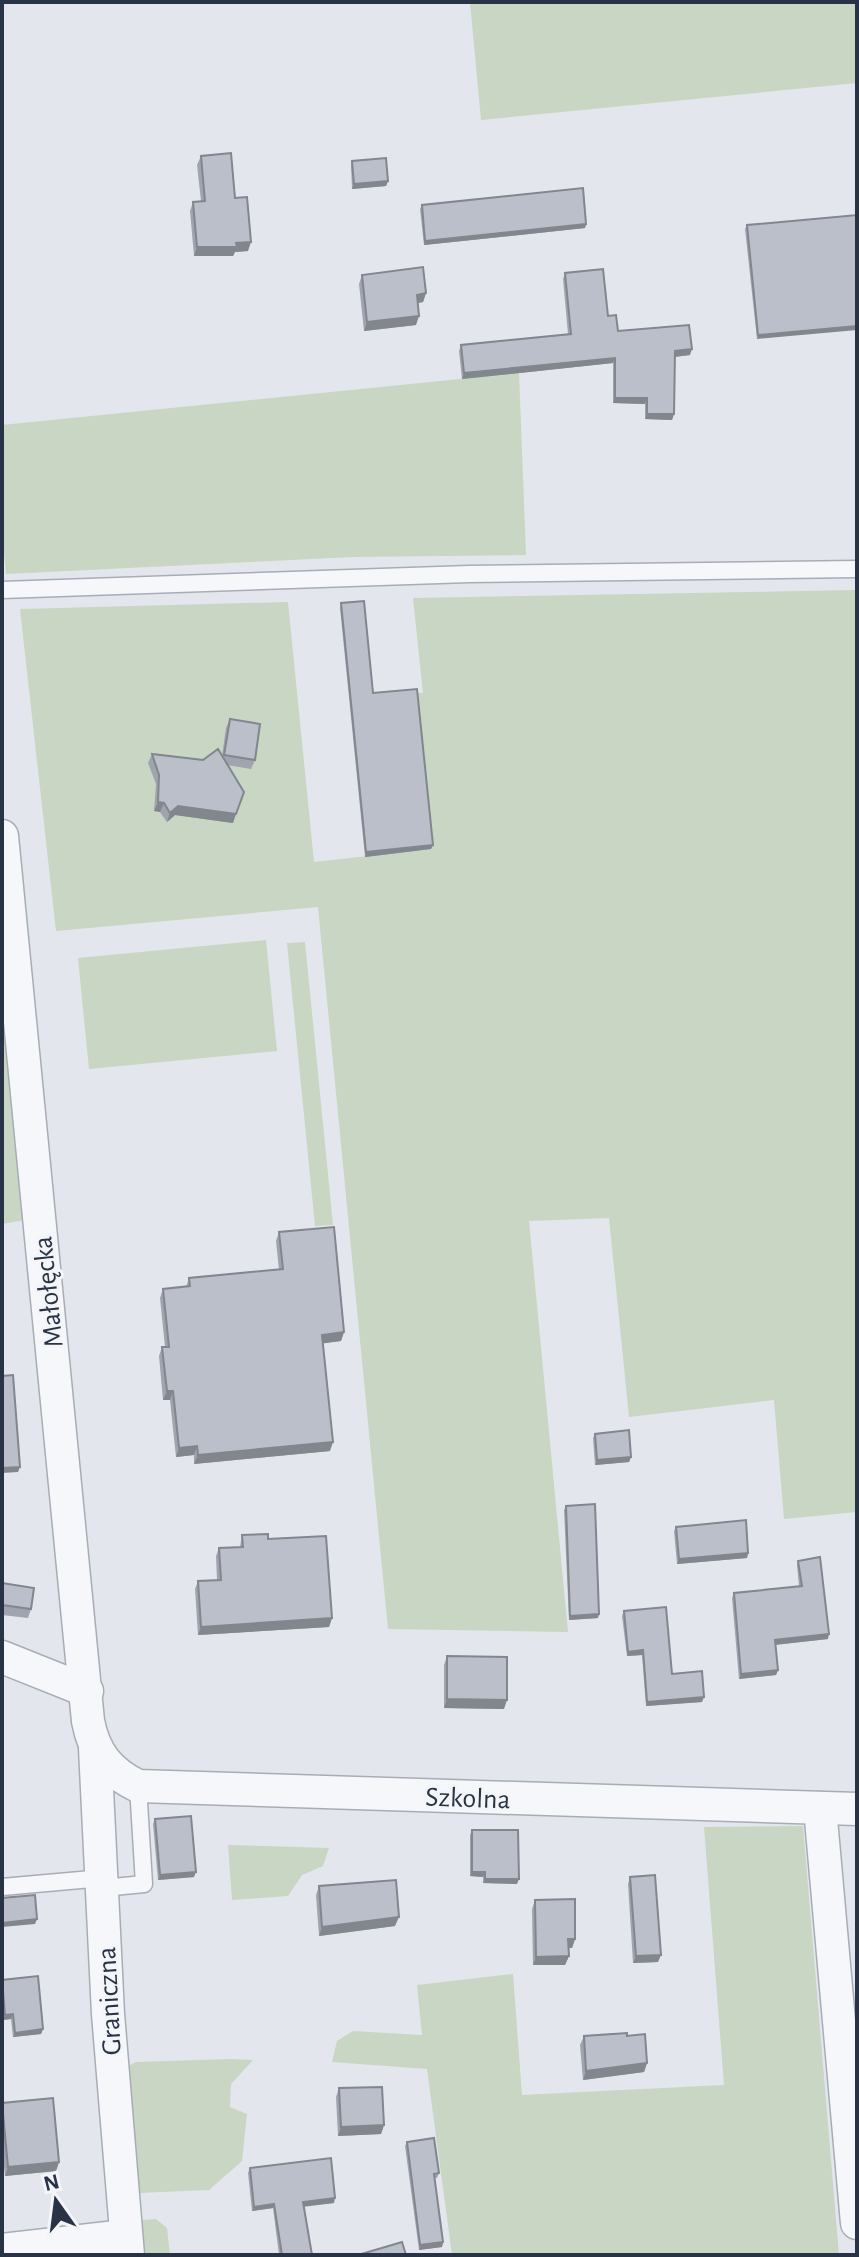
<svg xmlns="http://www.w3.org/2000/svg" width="859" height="2257" viewBox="0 0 859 2257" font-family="'Alegreya Sans',sans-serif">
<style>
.green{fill:#c8d6c3}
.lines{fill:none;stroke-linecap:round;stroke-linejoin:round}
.service-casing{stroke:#a7adb7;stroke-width:19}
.minor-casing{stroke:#a7adb7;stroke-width:35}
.service{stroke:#f6f7fa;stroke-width:16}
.minor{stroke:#f6f7fa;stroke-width:32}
.wall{fill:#a0a4ae}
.shaded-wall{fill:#82868d}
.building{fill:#babfca;stroke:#82868d;stroke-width:2}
.labels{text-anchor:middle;stroke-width:6;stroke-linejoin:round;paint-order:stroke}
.street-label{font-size:28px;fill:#293346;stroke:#f3f5f9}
</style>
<rect width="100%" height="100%" fill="#e3e6ec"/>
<g class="green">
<polygon points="470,2 857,2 857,83 481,120"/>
<polygon points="519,373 526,555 353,557 6,574 2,530 2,425"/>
<polygon points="857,590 857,1512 784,1519 774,1400 629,1417 609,1218 529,1221 568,1632 388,1629 318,907 56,931 20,609 288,602 314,862 431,849 415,693 423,693 413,598"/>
<polygon points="266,940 277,1051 89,1069 78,958"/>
<polygon points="305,942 333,1225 315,1226 287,943"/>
<polygon points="2,1011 25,1220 2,1224"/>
<polygon points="803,1826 839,2255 452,2255 427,2069 332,2062 337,2041 353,2031 422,2035 417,1985 513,1974 522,2095 724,2085 704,1827"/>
<polygon points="228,1845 329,1848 323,1866 302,1875 288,1896 232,1900"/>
<polygon points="231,2059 253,2060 231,2084 230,2107 247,2114 242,2161 209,2190 138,2193 124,2068 136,2062"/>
<polygon points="156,2219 167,2228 170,2255 145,2255 142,2220"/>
</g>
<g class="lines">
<g class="service-casing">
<g id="service">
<polyline points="2,590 469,574 857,569"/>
<polyline points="2,1887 103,1878"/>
<polyline points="103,1888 144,1884 138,1786"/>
</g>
</g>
<g class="minor-casing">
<g id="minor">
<path d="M2,836L88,1721C94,1753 109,1772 138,1786L857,1809"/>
<polyline points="2,1657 87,1691"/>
<polyline points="95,1748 108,2014 128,2255"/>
<polyline points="820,1808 857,2223"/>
<polyline points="2,2250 125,2236"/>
</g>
</g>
<use href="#service" class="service"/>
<use href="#minor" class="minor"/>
</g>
<g class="wall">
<polygon points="201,156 235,198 248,251 235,252 233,256 194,256 190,211 193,202 201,201 197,165"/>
<polygon points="352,161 388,181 386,186 352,189 351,166"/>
<polygon points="422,205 586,224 585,228 424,245 420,209"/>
<polygon points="857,215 757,339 745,229 747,225"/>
<polygon points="565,273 608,316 618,331 690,355 675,357 674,414 672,420 645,419 645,404 613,403 613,363 462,379 459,351 461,345 568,334 563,279"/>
<polygon points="362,275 426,293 423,302 418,303 416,325 364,331 359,284"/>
<polygon points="341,603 373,693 433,845 431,849 365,857 340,608"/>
<polygon points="230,719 255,760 251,769 227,765 233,823 175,815 167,822 160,812 154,811 156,784 148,763 152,754 203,760 222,756 226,728"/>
<polygon points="279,1232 344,1332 341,1341 323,1343 330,1451 194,1464 194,1455 176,1457 170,1400 163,1400 159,1356 162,1347 165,1347 160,1298 163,1289 186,1287 189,1278 279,1270 276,1241"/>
<polygon points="595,1434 631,1457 629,1462 595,1465 593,1438"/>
<polygon points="566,1506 598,1618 569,1620 564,1510"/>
<polygon points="676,1527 748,1553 747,1558 677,1564 674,1531"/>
<polygon points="242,1535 268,1539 332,1618 329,1627 198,1635 195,1589 198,1581 217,1580 216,1556 219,1548 240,1547"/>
<polygon points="798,1561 828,1639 775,1645 778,1670 776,1675 739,1679 732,1598 734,1593 799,1586 797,1565"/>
<polygon points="2,1583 31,1609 28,1618 2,1615"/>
<polygon points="624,1611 672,1674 702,1702 646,1706 642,1655 627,1656 622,1616"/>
<polygon points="447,1656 504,1709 444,1708 444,1665"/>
<polygon points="155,1819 194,1877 158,1880 153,1824"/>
<polygon points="472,1830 517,1884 483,1883 483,1877 470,1876 470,1835"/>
<polygon points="630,1877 658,1962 633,1963 628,1884"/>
<polygon points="319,1886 395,1926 319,1936 316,1895"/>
<polygon points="535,1900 575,1939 572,1948 569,1948 569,1956 565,1965 533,1965 532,1909"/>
<polygon points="2,1980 43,2029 41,2034 13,2037 11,2019 3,2020"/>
<polygon points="584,2036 627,2036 647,2063 644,2072 583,2080 580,2045"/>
<polygon points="339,2088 384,2125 381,2134 338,2136 336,2097"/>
<polygon points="2,2103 59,2162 56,2171 5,2176 2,2147"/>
<polygon points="407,2142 439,2173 437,2178 434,2178 443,2242 442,2247 419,2250 405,2146"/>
<polygon points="250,2168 334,2203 304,2206 312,2255 279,2255 273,2208 252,2211 248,2173"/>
</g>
<g class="shaded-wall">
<polygon points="388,181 386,186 352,189 354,184"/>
<polygon points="586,224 585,228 424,245 425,241"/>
<polygon points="251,242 248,251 235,252 233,256 194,256 197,247"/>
<polygon points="426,293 423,302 413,304 417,295"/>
<polygon points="419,316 416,325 364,331 367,322"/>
<polygon points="857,326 857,330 757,339 758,335"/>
<polygon points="692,349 690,355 673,357 675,351"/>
<polygon points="615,358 613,363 462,379 464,373"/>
<polygon points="615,398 647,398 645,404 613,403"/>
<polygon points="647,414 674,414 672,420 645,419"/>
<polygon points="158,802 164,803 160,812 154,811"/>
<polygon points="178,806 236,814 233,823 175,815 167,822 170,813"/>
<polygon points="433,845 431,849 365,857 366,852"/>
<polygon points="344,1332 341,1341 319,1344 322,1335"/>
<polygon points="167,1391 173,1391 170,1400 163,1400"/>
<polygon points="333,1442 330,1451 194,1464 198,1455"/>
<polygon points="197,1446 194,1455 176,1457 179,1448"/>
<polygon points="631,1457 629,1462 595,1465 597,1460"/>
<polygon points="20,1467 18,1472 2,1473 2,1468"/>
<polygon points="748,1553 747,1558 677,1564 679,1559"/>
<polygon points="599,1614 598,1618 569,1620 570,1616"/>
<polygon points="332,1618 329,1627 198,1635 201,1627"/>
<polygon points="829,1634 828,1639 773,1645 775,1640"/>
<polygon points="643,1650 642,1655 627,1656 628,1652"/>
<polygon points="778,1670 776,1675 739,1679 741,1674"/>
<polygon points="704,1697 702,1702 646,1706 647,1702"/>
<polygon points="447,1699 507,1700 504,1709 444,1708"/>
<polygon points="196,1872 194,1877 158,1880 160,1875"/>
<polygon points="472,1872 485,1872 483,1877 470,1876"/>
<polygon points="485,1879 519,1879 517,1884 483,1883"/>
<polygon points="399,1917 395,1926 319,1936 322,1927"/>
<polygon points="37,1919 35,1924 2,1927 2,1923"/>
<polygon points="568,1939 575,1939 572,1948 565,1948"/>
<polygon points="661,1955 658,1962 633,1963 636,1956"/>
<polygon points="569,1956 565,1965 533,1965 536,1957"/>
<polygon points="13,2014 11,2019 3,2020 5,2015"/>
<polygon points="43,2029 41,2034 13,2037 15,2033"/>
<polygon points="647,2063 644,2072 583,2080 586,2071"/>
<polygon points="384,2125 381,2134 338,2136 341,2127"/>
<polygon points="59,2162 56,2171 5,2176 8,2167"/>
<polygon points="335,2198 334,2203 302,2207 303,2202"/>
<polygon points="274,2204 273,2208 252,2211 254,2207"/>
<polygon points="443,2242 442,2247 419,2250 420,2245"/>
</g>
<g class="building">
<polygon points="231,153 235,198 247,197 251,242 236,243 237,247 197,247 193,202 205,201 201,156"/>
<polygon points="386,158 388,181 354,184 352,161"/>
<polygon points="583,188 586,224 425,241 422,205"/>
<polygon points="857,215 857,326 758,335 747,225"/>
<polygon points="423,267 426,293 417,295 419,316 367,322 362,275"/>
<polygon points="603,269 608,316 616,315 618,331 689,325 692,349 675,351 674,414 647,414 647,398 615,398 615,358 464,373 461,345 571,334 565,273"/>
<polygon points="364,601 373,693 417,689 433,845 366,852 341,603"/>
<polygon points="230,719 260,724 255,760 224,755"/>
<polygon points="218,749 244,792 236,814 178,806 170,813 164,803 158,802 159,775 152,754 203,760"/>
<polygon points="334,1227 344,1332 322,1335 333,1442 198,1455 197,1446 179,1448 173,1391 167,1391 162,1347 169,1347 163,1289 190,1286 189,1278 283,1269 279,1232"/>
<polygon points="13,1375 20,1467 2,1468 2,1376"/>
<polygon points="629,1430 631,1457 597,1460 595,1434"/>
<polygon points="595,1504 599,1614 570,1616 566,1506"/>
<polygon points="746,1520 748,1553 679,1559 676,1527"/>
<polygon points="268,1534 268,1539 326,1536 332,1618 201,1627 198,1581 221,1580 219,1548 243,1547 242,1535"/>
<polygon points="820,1557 829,1634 775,1640 778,1670 741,1674 734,1593 802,1586 798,1561"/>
<polygon points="2,1583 34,1588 31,1609 2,1605"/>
<polygon points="666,1607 672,1674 702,1671 704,1697 647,1702 643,1650 628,1652 624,1611"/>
<polygon points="447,1656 507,1657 507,1700 447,1699"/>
<polygon points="191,1816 196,1872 160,1875 155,1819"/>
<polygon points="472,1830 518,1830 519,1879 485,1879 485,1872 472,1872"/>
<polygon points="655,1875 661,1955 636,1956 630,1877"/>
<polygon points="396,1880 399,1917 322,1927 319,1886"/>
<polygon points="35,1895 37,1919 2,1923 2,1898"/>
<polygon points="575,1899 575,1939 568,1939 569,1956 536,1957 535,1900"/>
<polygon points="38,1976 43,2029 15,2033 13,2014 5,2015 2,1980"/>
<polygon points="627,2033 627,2036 645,2034 647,2063 586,2071 584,2036"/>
<polygon points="382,2087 384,2125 341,2127 339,2088"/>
<polygon points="53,2098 59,2162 8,2167 2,2103"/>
<polygon points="434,2138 439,2173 434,2174 443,2242 420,2245 407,2142"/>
<polygon points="331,2158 335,2198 303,2202 312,2255 282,2255 274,2204 254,2207 250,2168"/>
<polygon points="402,2242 406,2255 358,2255"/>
</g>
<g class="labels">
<g class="street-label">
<text transform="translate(47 1292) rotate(-96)" y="10">Małołęcka</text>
<text transform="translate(468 1797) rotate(2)" y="10">Szkolna</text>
<text transform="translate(108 2001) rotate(-93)" y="10">Graniczna</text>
</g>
</g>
<rect width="859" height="2257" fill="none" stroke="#293346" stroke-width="8"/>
<g transform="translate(56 2201) rotate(346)" stroke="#f3f5f9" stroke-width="6" paint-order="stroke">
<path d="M0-6L14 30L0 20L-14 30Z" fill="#293346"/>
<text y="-12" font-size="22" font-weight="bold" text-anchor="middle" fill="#293346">N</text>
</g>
</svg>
